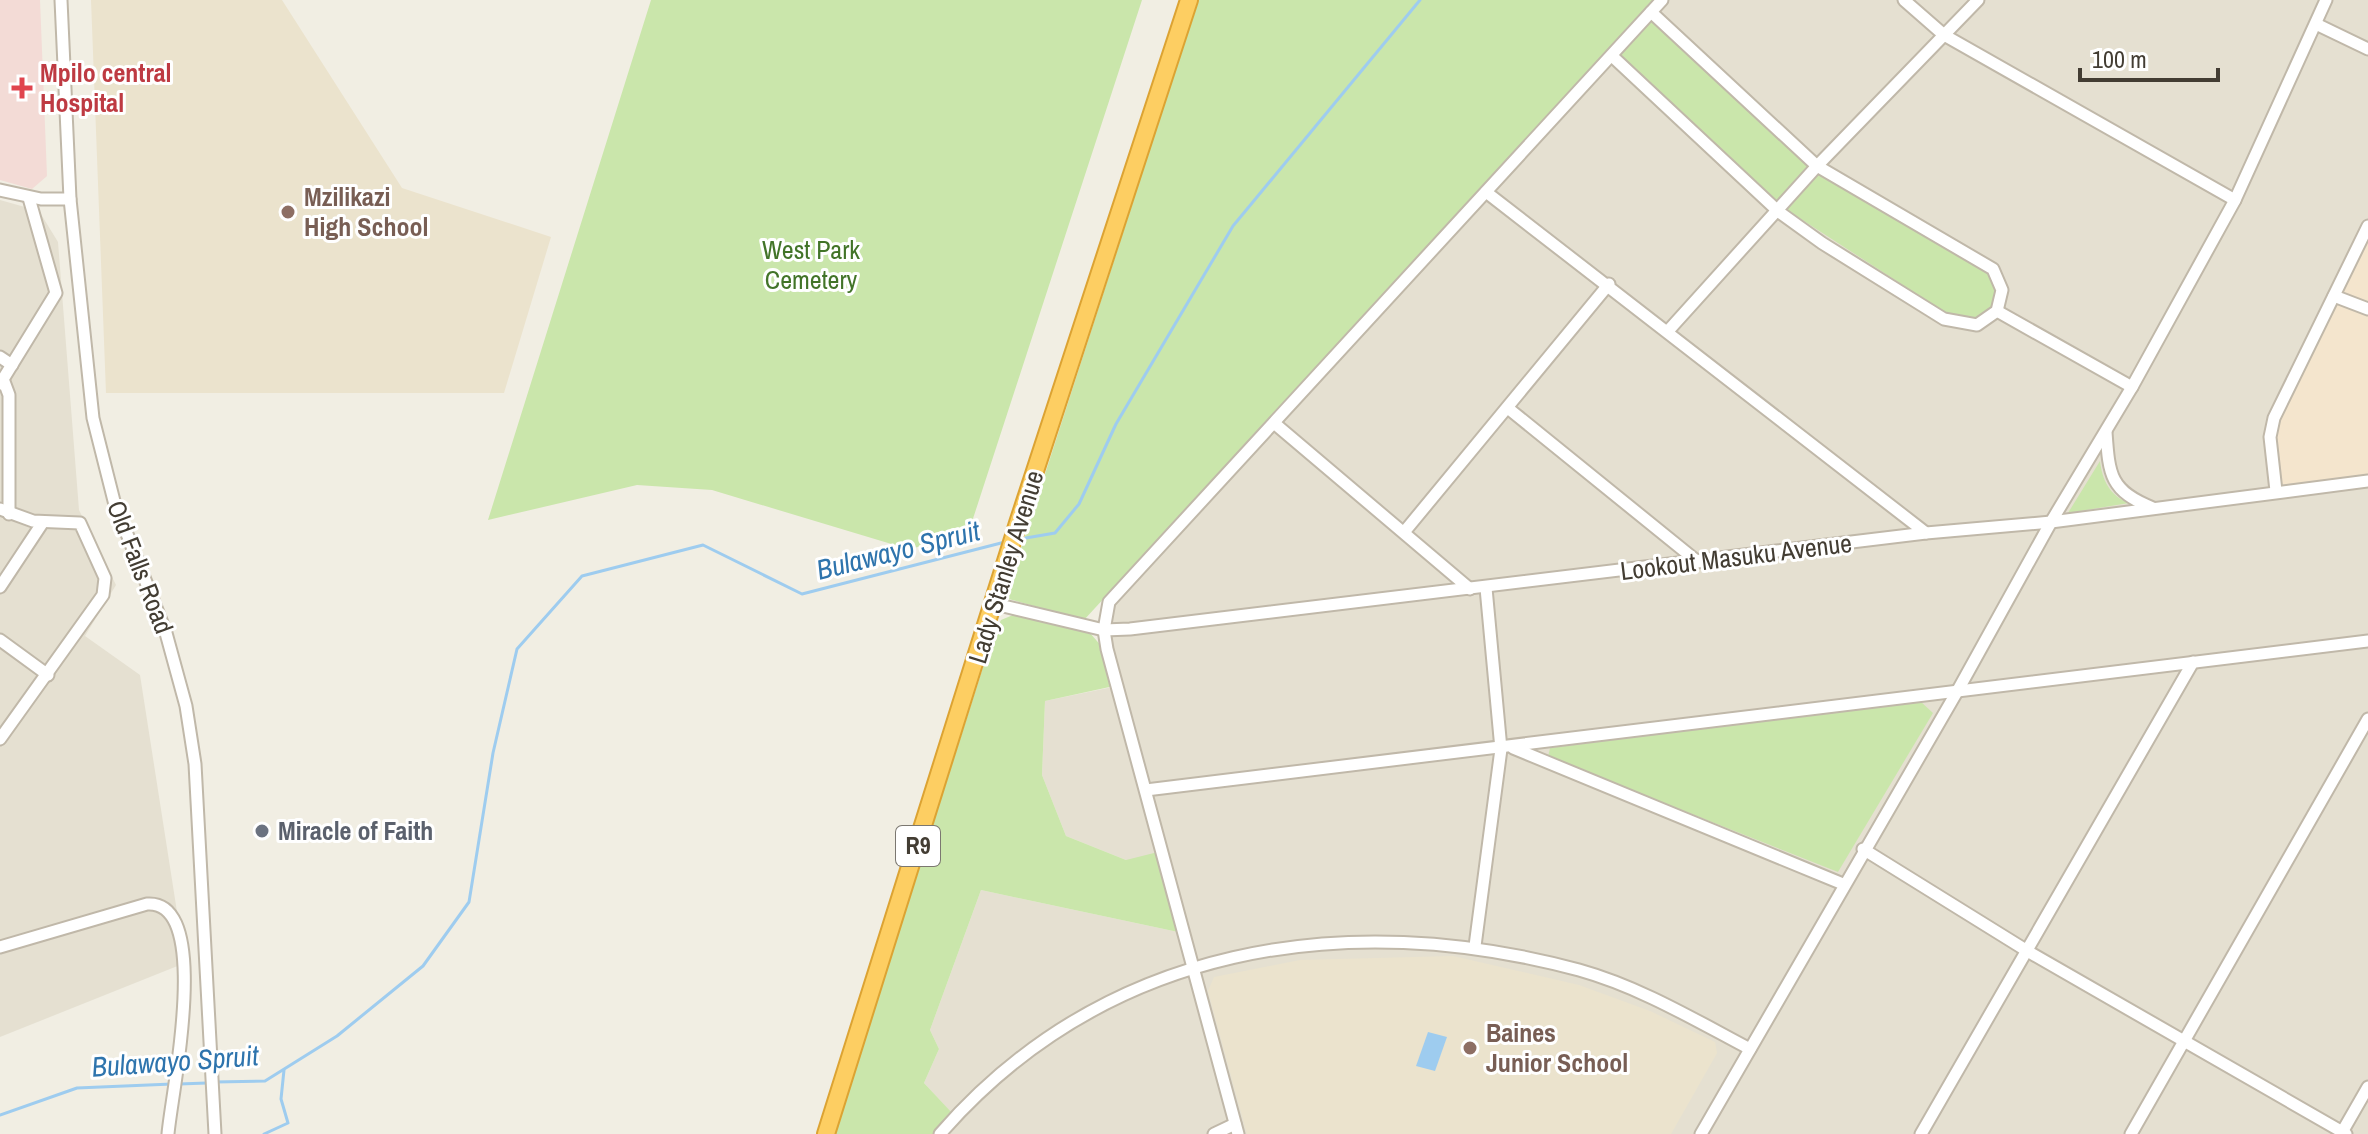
<svg xmlns="http://www.w3.org/2000/svg" width="2368" height="1134" viewBox="0 0 2368 1134" font-family="'Archivo Narrow',sans-serif">
<style>
.residential{fill:#e5e0d1}
.commercial{fill:#f4e5cd}
.education{fill:#ebe3cd}
.medical{fill:#f3dbd6}
.green{fill:#cae6ab}
.water{fill:#9eccef}
.lines{fill:none;stroke-linecap:round;stroke-linejoin:round}
.stream{stroke:#9eccef;stroke-width:3}
.minor-casing{stroke:#c0b8a9;stroke-width:15}
.highway-casing{stroke:#dca333;stroke-width:20}
.minor{stroke:#fff;stroke-width:11}
.highway{stroke:#fdce62;stroke-width:16}
.health-dot{fill:#e0444e;stroke:#fff;stroke-width:3}
.education-dot{fill:#8d6e63;stroke:#fff;stroke-width:3}
.worship-dot{fill:#6b7280;stroke:#fff;stroke-width:3}
.labels{text-anchor:middle;stroke-width:6;stroke-linejoin:round;paint-order:stroke}
.shield{fill:#fff;stroke:#7b7770;stroke-width:2}
.shield-label{font-size:24px;font-weight:bold;fill:#433d33}
.health-label{font-size:26px;font-weight:bold;fill:#be3a42;stroke:#fff;text-anchor:start}
.education-label{font-size:26px;font-weight:bold;fill:#785e54;stroke:#fff;text-anchor:start}
.park-label{font-size:26px;fill:#427428;stroke:#fff}
.street-label{font-size:26px;fill:#433d33;stroke:#fff}
.worship-label{font-size:26px;font-weight:bold;fill:#5b616d;stroke:#fff;text-anchor:start}
.water-label{font-size:28px;font-style:italic;fill:#2e74ad;stroke:#fff}
</style>
<rect width="100%" height="100%" fill="#f1eee3"/>
<g class="residential">
<polygon points="1668,0 2368,0 2368,1134 949,1134 959,1121 924,1083 939,1049 930,1030 981,890 1178,932 1126,860 1066,836 1042,775 1045,701 1122,685 1108,634 1111,613 1120,595"/>
<polygon points="0,200 39,211 58,242 79,510 116,585 85,636 140,675 185,963 0,1037"/>
</g>
<polygon class="commercial" points="2368,236 2368,475 2279,485 2275,438 2279,419"/>
<g class="education">
<polygon points="91,0 282,0 402,188 551,237 504,393 106,393"/>
<polygon points="1453,956 1579,985 1650,1011 1715,1042 1717,1053 1671,1134 1247,1134 1208,991 1214,977 1300,960"/>
</g>
<polygon class="medical" points="0,0 40,0 47,176 32,189 0,180"/>
<g class="green">
<polygon points="651,0 1142,0 967,537 908,549 712,490 637,485 488,520"/>
<polygon points="1198,0 1654,0 1084,620 1005,598"/>
<polygon points="1651,20 1819,175 1988,273 1996,292 1991,309 1974,318 1946,313 1787,210 1620,55"/>
<path d="M2100,461C2102,480 2110,496 2129,503L2068,513Z"/>
<polygon points="1013,615 1090,633 1103,648 1114,686 1045,701 1042,775 1066,836 1126,860 1158,852 1178,932 981,890 930,1030 939,1049 924,1083 953,1114 934,1134 834,1134 993,636 1001,620"/>
<polygon points="1920,701 1933,713 1838,872 1548,757 1550,748"/>
</g>
<polygon class="water" points="1428,1032 1447,1037 1435,1071 1416,1066"/>
<g class="lines">
<g class="stream">
<polyline points="1020,539 1055,533 1079,504 1116,424 1233,226 1420,0"/>
<polyline points="215,1082 265,1081 337,1036 423,966 469,902 493,753 517,649 582,576 703,545 802,594 1005,542"/>
<polyline points="179,1084 207,1083"/>
<polyline points="0,1115 77,1088 172,1084"/>
<polyline points="264,1134 288,1123 281,1099 284,1070"/>
</g>
<g class="minor-casing">
<g id="minor">
<polyline points="61,0 70,199 93,418 114,501 166,633 186,706 195,764 215,1134"/>
<polyline points="1904,0 1944,35 2235,200"/>
<polyline points="2316,24 2368,49"/>
<polyline points="1612,56 1779,212 1822,243 1944,319 1977,325 1997,311 2002,290 1993,269 1817,166 1651,12"/>
<polyline points="0,190 41,199 70,199"/>
<polyline points="1486,192 1926,533"/>
<polyline points="2334,296 2368,309"/>
<polyline points="1997,311 2132,387"/>
<polyline points="1668,331 1817,166 1978,0"/>
<polyline points="0,357 12,365"/>
<polyline points="3,379 9,395 9,514"/>
<polyline points="0,384 56,293 29,198"/>
<polyline points="1509,409 1698,562"/>
<polyline points="1274,423 1470,589"/>
<path d="M2106,432C2109,475 2110,491 2153,508"/>
<polyline points="2276,491 2270,437 2274,418 2368,226"/>
<polyline points="0,509 33,521 80,523 105,578 103,595 0,739"/>
<polyline points="1405,531 1609,284"/>
<polyline points="0,587 43,522"/>
<polyline points="995,604 1104,630 1130,629 1926,533 2051,522 2368,481"/>
<polyline points="0,640 48,675"/>
<polyline points="1513,748 1843,884"/>
<polyline points="1146,790 2368,641"/>
<polyline points="1863,849 2029,952 2346,1134"/>
<polyline points="1475,946 1501,749 1486,588"/>
<path d="M0,947L147,904C214,899 171,1095 168,1134"/>
<path d="M940,1134C1105,945 1345,907 1579,970C1640,987 1695,1020 1750,1049"/>
<polyline points="1214,1134 1235,1124"/>
<polyline points="1238,1134 1107,649 1104,630 1109,602 1662,0"/>
<polyline points="1701,1134 1958,690 2051,522 2132,387 2235,200 2326,0"/>
<polyline points="1921,1134 2193,662"/>
<polyline points="2131,1134 2368,719"/>
<polyline points="2341,1134 2368,1087"/>
</g>
</g>
<g class="highway-casing">
<polyline id="highway" points="826,1134 1018,523 1189,0"/>
</g>
<use href="#minor" class="minor"/>
<use href="#highway" class="highway"/>
</g>
<path class="health-dot" d="M18 76h8v8h8v8h-8v8h-8v-8h-8v-8h8z"/>
<g class="education-dot">
<circle cx="288" cy="212" r="8"/>
<circle cx="1470" cy="1048" r="8"/>
</g>
<circle class="worship-dot" cx="262" cy="831" r="8"/>
<g class="labels">
<rect class="shield" x="896" y="826" width="44" height="40" rx="6"/>
<g class="shield-label">
<text x="918" y="854">R9</text>
</g>
<g class="health-label">
<text x="40" y="82">Mpilo central<tspan x="40" dy="30">Hospital</tspan></text>
</g>
<g class="education-label">
<text x="304" y="206">Mzilikazi<tspan x="304" dy="30">High School</tspan></text>
<text x="1486" y="1042">Baines<tspan x="1486" dy="30">Junior School</tspan></text>
</g>
<g class="park-label">
<text x="811" y="259">West Park<tspan x="811" dy="30">Cemetery</tspan></text>
</g>
<g class="street-label">
<text transform="translate(1736 557) rotate(-7)" y="9">Lookout Masuku Avenue</text>
<text transform="translate(140 567) rotate(69)" y="9">Old Falls Road</text>
<text transform="translate(1006 567) rotate(-73)" y="9">Lady Stanley Avenue</text>
</g>
<g class="worship-label">
<text x="278" y="840">Miracle of Faith</text>
</g>
<g class="water-label">
<text transform="translate(898 550) rotate(-14)" y="10">Bulawayo Spruit</text>
<text transform="translate(175 1061) rotate(-4)" y="10">Bulawayo Spruit</text>
</g>
</g>
<path d="M2080 68v12h138v-12" fill="none" stroke="#433d33" stroke-width="4"/>
<text x="2092" y="68" font-size="24" fill="#433d33" stroke="#ffffff" stroke-width="6" paint-order="stroke">100 m</text>
</svg>
